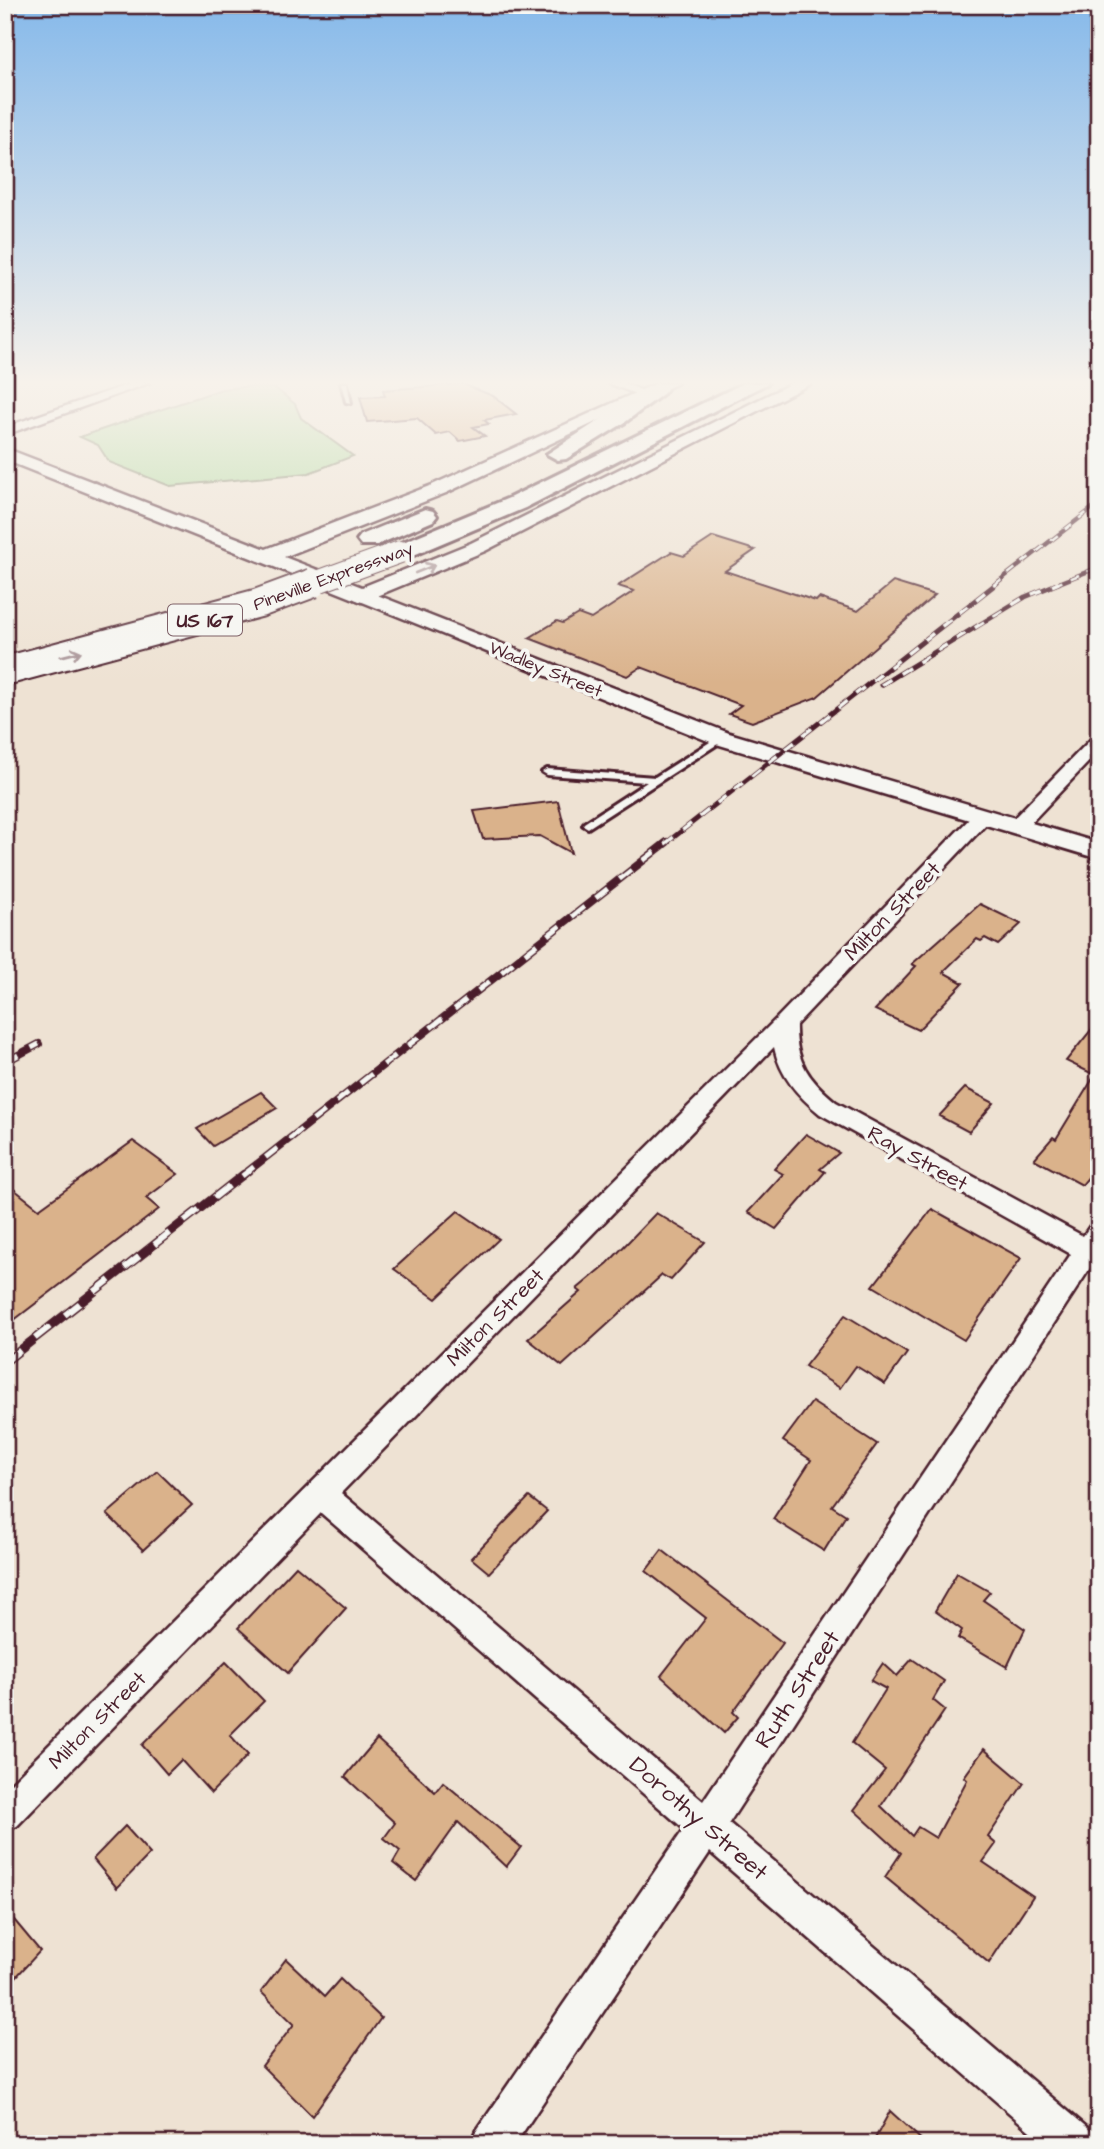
<svg xmlns="http://www.w3.org/2000/svg" width="1104" height="2149" viewBox="0 0 1104 2149" font-family="'Architects Daughter',sans-serif">
<style>
.green{fill:#a8d898;stroke:#797c62;stroke-width:2}
.building{fill:#dab28b;stroke:#4a1f2b;stroke-width:2}
.lines{fill:none;stroke-linecap:round;stroke-linejoin:round}
.service-casing{stroke:#4a1f2b;stroke-width:6}
.minor-casing{stroke:#4a1f2b;stroke-width:5}
.tertiary-casing{stroke:#4a1f2b;stroke-width:5}
.secondary-casing{stroke:#4a1f2b;stroke-width:5}
.motorway-casing{stroke:#4a1f2b;stroke-width:6}
.service{fill:#f6f6f2;fill-rule:evenodd}
.minor{fill:#f6f6f2;fill-rule:evenodd}
.tertiary{fill:#f6f6f2;fill-rule:evenodd}
.secondary{fill:#f6f6f2;fill-rule:evenodd}
.motorway{fill:#f6f6f2;fill-rule:evenodd}
.rail-far3-casing{stroke:#4a1f2b;stroke-width:4.5}
.rail-far2-casing{stroke:#4a1f2b;stroke-width:5}
.rail-far1-casing{stroke:#4a1f2b;stroke-width:8}
.rail-casing{stroke:#4a1f2b;stroke-width:9}
.rail-far3{stroke:#f6f6f2;stroke-width:2.5;stroke-dasharray:9;stroke-linecap:butt}
.rail-far2{stroke:#f6f6f2;stroke-width:3.5;stroke-dasharray:11;stroke-linecap:butt}
.rail-far1{stroke:#f6f6f2;stroke-width:5;stroke-dasharray:15;stroke-linecap:butt}
.rail{stroke:#f6f6f2;stroke-width:6;stroke-dasharray:19;stroke-linecap:butt}
.motorway-bridge-far1-casing{stroke:#4a1f2b;stroke-width:24;stroke-linecap:butt}
.motorway-bridge-casing{stroke:#4a1f2b;stroke-width:32;stroke-linecap:butt}
.motorway-bridge-far1{stroke:#f6f6f2;stroke-width:22}
.motorway-bridge{stroke:#f6f6f2;stroke-width:28}
.oneway{stroke:#a99598}
.labels{text-anchor:middle;stroke-width:7;stroke-linejoin:round;paint-order:stroke}
.far-street-label{font-size:18px;fill:#4a1f2b;stroke:#f6f6f2}
.shield{fill:#f6f6f2;stroke:#7e6067;stroke-width:2}
.shield-label{font-size:19px;font-weight:bold;fill:#4a1f2b}
.street-label{font-size:21px;fill:#4a1f2b;stroke:#f6f6f2}
.near-street-label{font-size:24px;fill:#4a1f2b;stroke:#f6f6f2}
</style>
<rect width="100%" height="100%" fill="#eee2d3"/>
<filter id="ink" filterUnits="userSpaceOnUse"><feTurbulence type="fractalNoise" baseFrequency=".0143" numOctaves="2"/><feDisplacementMap in="SourceGraphic" scale="14" xChannelSelector="R" yChannelSelector="G"/><feConvolveMatrix kernelMatrix="1 2 1 2 8 2 1 2 1" color-interpolation-filters="sRGB"/></filter>
<g filter="url(#ink)">
<polygon class="green" points="255,386 275,388 295,404 301,418 353,456 309,473 170,486 109,462 98,445 80,437 222,389"/>
<g class="building">
<polygon points="463,384 493,396 516,414 484,420 489,424 473,427 485,436 460,441 450,432 436,435 417,418 367,422 360,397 385,396 383,390"/>
<polygon points="713,537 755,550 725,571 816,601 819,598 858,611 893,582 935,595 817,697 752,722 729,714 741,705 641,667 627,676 529,638 557,621 563,623 578,614 591,619 634,591 618,586 671,552 684,556"/>
<polygon points="558,801 571,853 540,836 483,839 474,811"/>
<polygon points="980,904 1021,924 998,945 985,938 981,941 977,939 943,972 963,983 918,1030 875,1010 916,966 912,964"/>
<polygon points="1099,1020 1099,1164 1082,1185 1034,1159 1053,1137 1056,1139 1095,1075 1066,1061"/>
<polygon points="965,1088 994,1103 969,1132 939,1116"/>
<polygon points="261,1092 277,1108 213,1146 197,1129"/>
<polygon points="806,1134 839,1153 820,1169 825,1172 776,1229 748,1212 783,1174 774,1169"/>
<polygon points="133,1141 178,1174 146,1198 159,1209 5,1327 5,1182 39,1209"/>
<polygon points="932,1209 1021,1258 964,1340 873,1286"/>
<polygon points="458,1211 499,1239 436,1299 394,1269"/>
<polygon points="656,1213 705,1242 671,1280 662,1275 562,1366 528,1339 581,1292 577,1289 608,1263"/>
<polygon points="845,1315 907,1353 885,1384 856,1366 840,1388 805,1366"/>
<polygon points="812,1402 877,1444 832,1506 846,1515 824,1551 773,1519 811,1460 783,1441"/>
<polygon points="157,1471 192,1505 143,1550 107,1514"/>
<polygon points="529,1497 547,1511 489,1573 471,1558"/>
<polygon points="662,1550 783,1643 733,1712 738,1717 724,1733 661,1676 706,1618 646,1571"/>
<polygon points="296,1566 346,1608 288,1673 238,1628"/>
<polygon points="957,1573 990,1592 983,1600 1025,1629 1007,1667 958,1638 962,1630 935,1611"/>
<polygon points="912,1659 944,1681 933,1700 945,1710 881,1806 912,1836 918,1827 936,1838 967,1780 964,1777 984,1749 1024,1783 988,1837 996,1844 983,1862 1033,1896 989,1963 885,1877 901,1853 854,1810 885,1770 852,1743 886,1689 871,1681 883,1663 897,1676"/>
<polygon points="226,1662 264,1701 230,1735 248,1755 211,1793 181,1760 167,1774 142,1745"/>
<polygon points="377,1739 435,1792 443,1782 521,1847 506,1867 458,1822 416,1881 393,1863 400,1851 384,1838 395,1823 345,1777"/>
<polygon points="125,1826 150,1854 117,1888 93,1859"/>
<polygon points="5,1909 40,1951 5,1989"/>
<polygon points="286,1959 325,1996 340,1979 381,2018 312,2116 262,2066 294,2024 261,1992"/>
<polygon points="890,2111 926,2144 872,2144"/>
</g>
<g class="lines">
<g class="service-casing">
<g id="service">
<polygon points="341,383 347,383 351,403 346,402"/>
<polygon points="721,735 726,738 724,740 588,828 583,825 584,823 647,782 547,775 542,772 547,769 655,777"/>
</g>
</g>
<g class="minor-casing">
<g id="minor">
<polygon points="133,383 149,383 5,435 5,427"/>
<polygon points="608,383 623,383 651,394 641,396"/>
<polygon points="1099,736 1099,751 1024,830 1010,830 1008,826 1010,822 1093,737"/>
<path d="M982,811L989,813L991,817L989,821L796,1025C795,1061 809,1080 836,1102L1083,1236L1090,1226L1099,1223V1267L1092,1265L729,1823L1090,2130L1096,2144H1045L710,1852L515,2144H471L477,2130L684,1829L321,1513L17,1826L5,1831V1789L777,1018L975,813ZM774,1047C780,1076 798,1096 820,1114L1071,1254L703,1801L341,1493Z"/>
</g>
</g>
<g class="tertiary-casing">
<polygon id="tertiary" points="362,589 729,733 1099,843 1099,859 713,743 355,599 352,595 355,591"/>
</g>
<g class="secondary-casing">
<polygon id="secondary" points="657,383 678,383 446,493 284,557 362,587 471,543 792,383 812,383 485,551 362,602 5,460 5,448 266,549 432,485"/>
</g>
<g class="motorway-casing">
<g id="motorway">
<polygon points="657,383 664,385 667,389 664,393 624,423 566,459 558,460 547,454"/>
<polygon points="744,383 768,383 525,508 409,557 391,557 388,552 391,547 509,498"/>
<polygon points="425,509 433,511 437,516 433,521 377,545 361,545 357,540 361,535"/>
</g>
</g>
<use href="#service" class="service"/>
<use href="#minor" class="minor"/>
<use href="#tertiary" class="tertiary"/>
<use href="#secondary" class="secondary"/>
<use href="#motorway" class="motorway"/>
<g class="rail-far3-casing">
<g id="rail-far3">
<polyline points="994,585 1099,503"/>
<polyline points="1054,585 1099,567"/>
</g>
</g>
<g class="rail-far2-casing">
<g id="rail-far2">
<polyline points="881,685 1025,597 1059,583"/>
<polyline points="665,844 997,583"/>
</g>
</g>
<g class="rail-far1-casing">
<g id="rail-far1">
<polyline points="5,1062 39,1044"/>
<polyline points="242,1176 667,842"/>
</g>
</g>
<g class="rail-casing">
<polyline id="rail" points="5,1362 244,1174"/>
</g>
<use href="#rail-far3" class="rail-far3"/>
<use href="#rail-far2" class="rail-far2"/>
<use href="#rail-far1" class="rail-far1"/>
<use href="#rail" class="rail"/>
<g class="motorway-bridge-far1-casing">
<polyline id="motorway-bridge-far1" points="309,585 400,552"/>
</g>
<g class="motorway-bridge-casing">
<polyline id="motorway-bridge" points="5,671 259,603 313,583"/>
</g>
<use href="#motorway-bridge-far1" class="motorway-bridge-far1"/>
<use href="#motorway-bridge" class="motorway-bridge"/>
</g>
<defs><path id="oneway-shaft" d="M-6 0H5M1.5-3L5.5 0L1.5 3" fill="none" stroke-width="1.6" stroke-linecap="round" stroke-linejoin="round" transform="scale(1.75)"/></defs>
<g class="oneway">
<use href="#oneway-shaft" transform="translate(425 569) rotate(-22)"/>
<use href="#oneway-shaft" transform="translate(71 654) rotate(-14)"/>
</g>
</g>
<linearGradient id="sky" x2="0" y2="1"><stop stop-color="#86b9ea"/><stop offset="0.56" stop-color="#f7f2eb"/><stop offset="1" stop-color="#f7f2eb" stop-opacity="0"/></linearGradient>
<rect width="1104" height="683" fill="url(#sky)"/>
<g class="labels">
<g class="far-street-label">
<text transform="translate(333 576) rotate(-20)" y="6">Pineville Expressway</text>
<text transform="translate(546 669) rotate(22)" y="6">Wadley Street</text>
</g>
<rect class="shield" x="168" y="604.5" width="74" height="31" rx="5"/>
<g class="shield-label">
<text x="205" y="627">US 167</text>
</g>
<g class="street-label">
<text transform="translate(892 911) rotate(-46)" y="7">Milton Street</text>
<text transform="translate(918 1158) rotate(29)" y="7">Ray Street</text>
<text transform="translate(495 1317) rotate(-45)" y="7">Milton Street</text>
<text transform="translate(97 1720) rotate(-45)" y="7">Milton Street</text>
</g>
<g class="near-street-label">
<text transform="translate(797 1689) rotate(-57)" y="8">Ruth Street</text>
<text transform="translate(699 1818) rotate(41)" y="8">Dorothy Street</text>
</g>
</g>
<rect width="1104" height="2149" fill="none" stroke="#f6f6f2" stroke-width="28"/>
<rect x="14" y="14" width="1076" height="2121" fill="none" stroke="#4a1f2b" stroke-width="2.5" filter="url(#ink)"/>
</svg>
